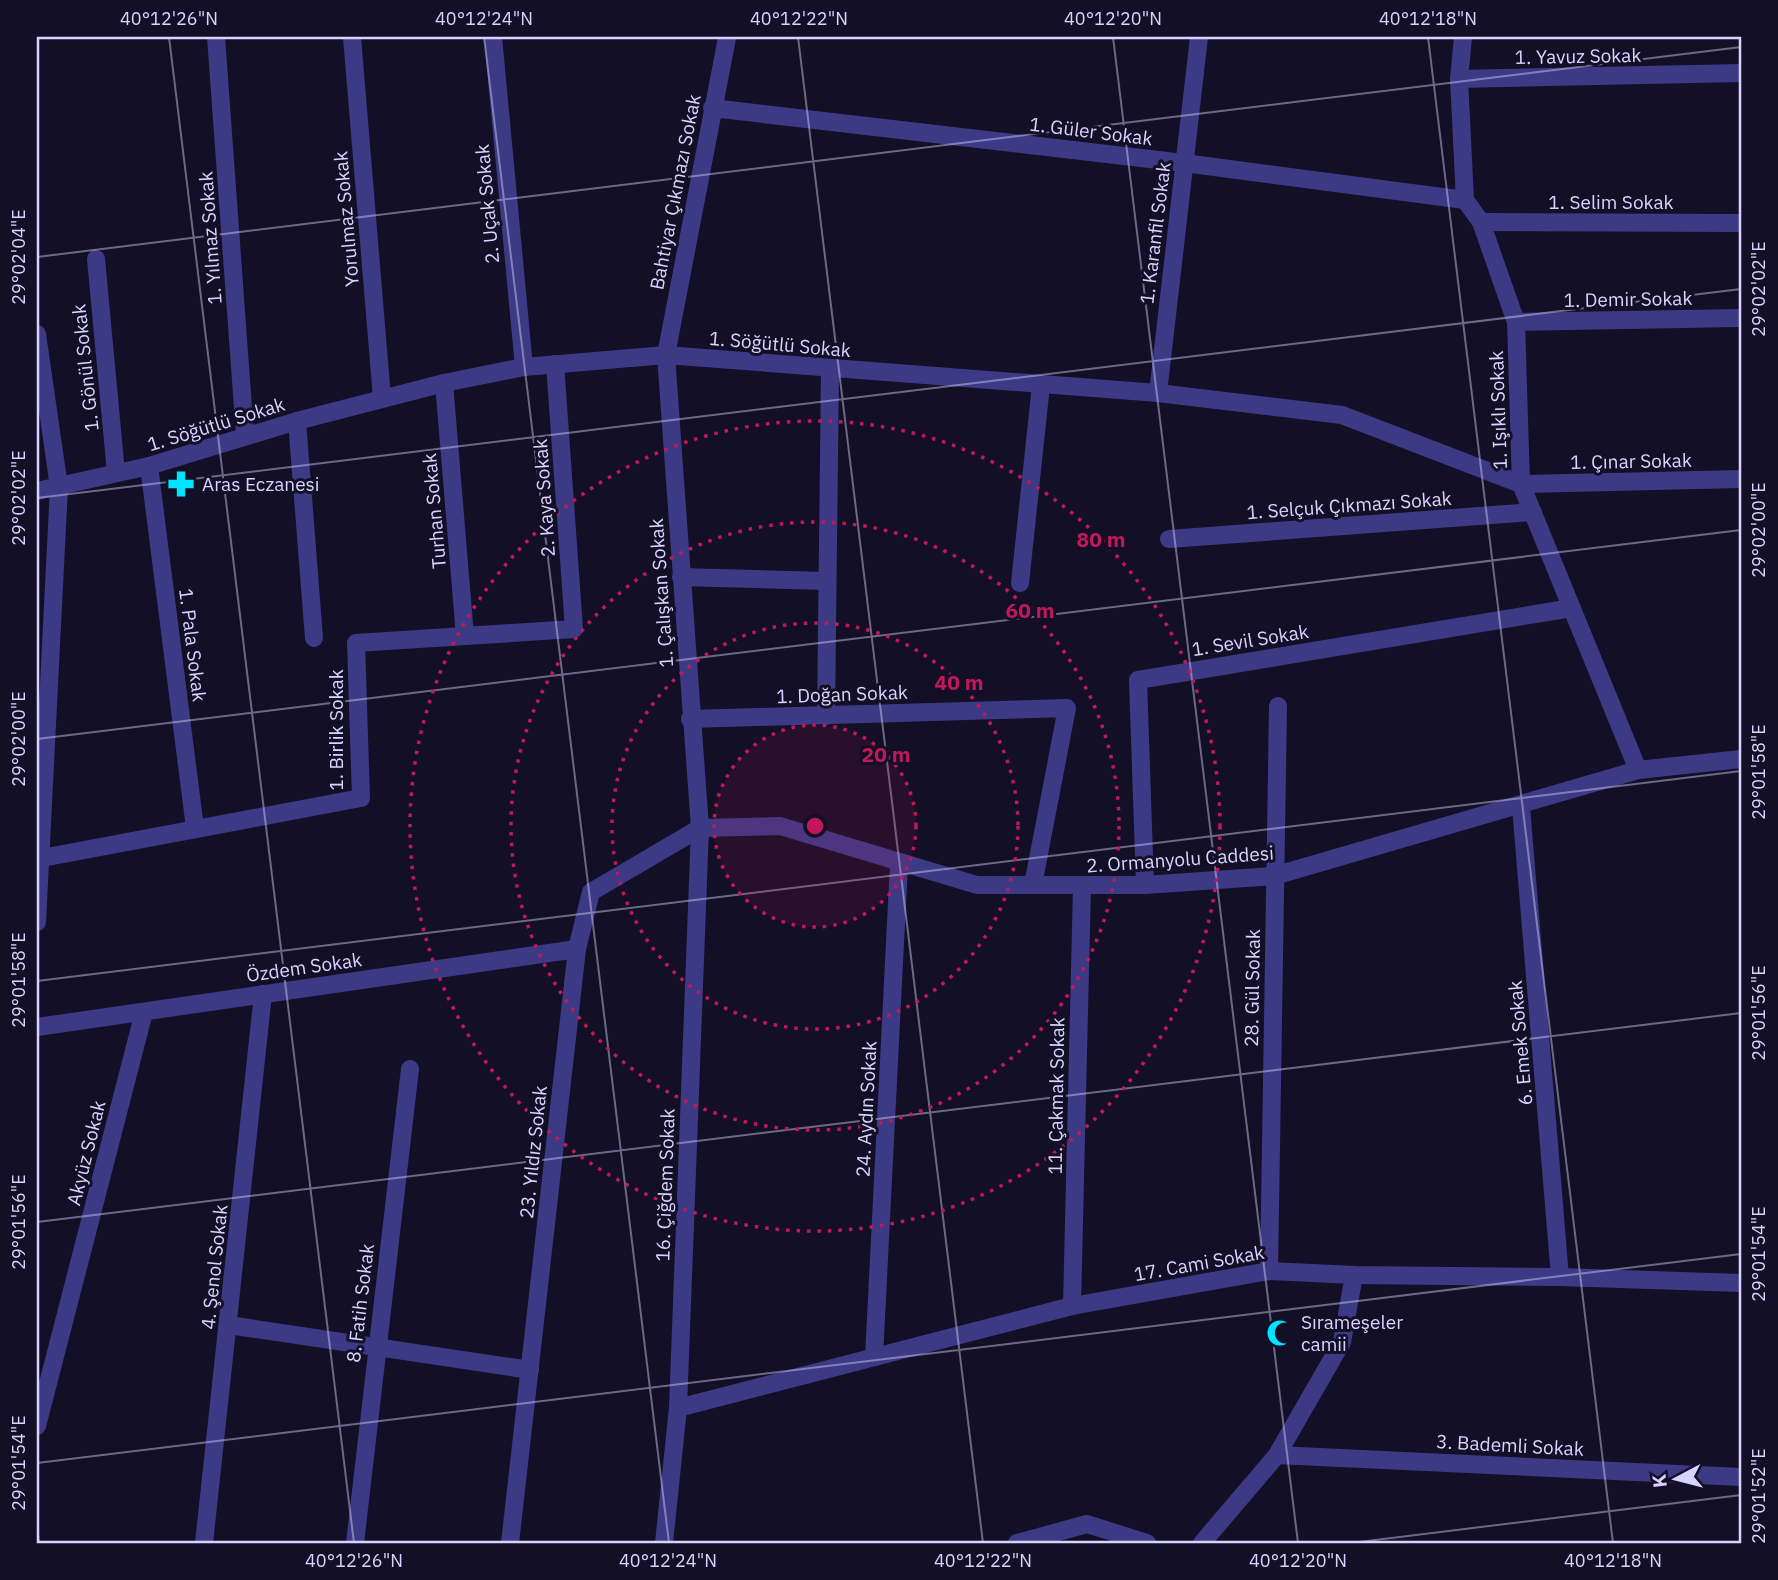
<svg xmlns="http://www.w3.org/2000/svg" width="1778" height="1580" viewBox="0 0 1778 1580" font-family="'IBM Plex Sans',sans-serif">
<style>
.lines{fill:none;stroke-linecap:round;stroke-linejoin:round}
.minor{stroke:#3d3a85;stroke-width:18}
.tertiary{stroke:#3d3a85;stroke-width:18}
.ticks{fill:none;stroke:#d9d4ff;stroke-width:2;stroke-opacity:0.45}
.ring{fill:none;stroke:#c2185b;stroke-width:3.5;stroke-dasharray:3.5 7}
.labels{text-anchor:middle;stroke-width:6;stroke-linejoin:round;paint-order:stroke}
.street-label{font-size:19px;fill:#d9d4ff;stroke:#130f26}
.poi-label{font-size:19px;fill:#d9d4ff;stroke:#130f26;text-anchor:start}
.centre{fill:#c2185b;stroke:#130f26;stroke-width:3.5}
.ring-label{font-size:21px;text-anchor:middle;font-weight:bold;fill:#c2185b;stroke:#130f26;stroke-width:6;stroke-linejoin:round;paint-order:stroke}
.neatline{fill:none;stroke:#d9d4ff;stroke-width:2.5}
.ticks-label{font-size:18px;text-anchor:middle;fill:#d9d4ff}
</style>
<rect width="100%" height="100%" fill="#130f26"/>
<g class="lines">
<g class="minor">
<polyline points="216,37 245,435"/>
<polyline points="352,37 382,398"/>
<polyline points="493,37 524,367"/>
<polyline points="1459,79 1741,73"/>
<polyline points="712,108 1184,163 1465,200"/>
<polyline points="1481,222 1741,223"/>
<polyline points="96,259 116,473"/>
<polyline points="1516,322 1741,318"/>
<polyline points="37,334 59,487 37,922"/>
<polyline points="444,383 465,636"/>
<polyline points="1158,393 1199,37"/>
<polyline points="297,421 314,638"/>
<polyline points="149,466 195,828"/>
<polyline points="37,491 149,466 297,421 444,383 524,367 666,355 1158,393 1342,415 1521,484 1741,479"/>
<polyline points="1169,539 1533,512"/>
<polyline points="681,577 827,581"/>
<polyline points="1020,583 1041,385"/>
<polyline points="826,716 830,370"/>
<polyline points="690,719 1067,708 1033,885"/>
<polyline points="1521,807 1560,1277"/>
<polyline points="42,858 361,798 356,643 574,629 555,364"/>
<polyline points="1145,885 1138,680 1572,608"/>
<polyline points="37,1027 577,949"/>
<polyline points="1269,1271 1278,706"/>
<polyline points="1072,1306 1082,886"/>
<polyline points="229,1325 530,1370"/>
<polyline points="874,1357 899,864"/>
<polyline points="678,1408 1072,1306 1269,1271 1354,1275 1560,1277 1741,1283"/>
<polyline points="37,1426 144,1012"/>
<polyline points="1277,1455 1741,1477"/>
<polyline points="204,1543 263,994"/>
<polyline points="355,1543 410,1069"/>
<polyline points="510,1543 577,949 591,892 700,828 780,826 977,885 1145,885 1274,876 1638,770"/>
<polyline points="664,1543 678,1408 700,828 666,355 727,38"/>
<polyline points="1017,1543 1087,1524 1147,1543"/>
<polyline points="1202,1543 1277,1455 1342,1342 1354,1275"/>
</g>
<polyline class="tertiary" points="1463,37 1459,79 1465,200 1481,222 1516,322 1521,484 1638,770 1741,759"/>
</g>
<path class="ticks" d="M169,37L354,1543M484,37L669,1543M798,37L983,1543M1113,37L1298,1543M1428,37L1613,1543M37,257L1741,47M37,498L1741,289M37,739L1741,530M37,981L1741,771M37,1222L1741,1013M37,1463L1741,1254M37,1524L39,1543M1351,1543L1741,1495"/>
<circle cx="815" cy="826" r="101" fill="#c2185b" fill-opacity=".12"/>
<g class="ring">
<circle cx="815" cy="826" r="101"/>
<circle cx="815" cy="826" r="203"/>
<circle cx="815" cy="826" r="304"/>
<circle cx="815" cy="826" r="405"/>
</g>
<defs>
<g id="pharmacy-bare" transform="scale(2.1)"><path d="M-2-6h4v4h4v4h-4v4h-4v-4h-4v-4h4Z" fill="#00e5ff" stroke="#130f26" stroke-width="2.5" paint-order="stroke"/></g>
<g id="mosque-bare" transform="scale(2.1)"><path d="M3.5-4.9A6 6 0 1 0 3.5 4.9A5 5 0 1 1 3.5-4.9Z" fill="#00e5ff" stroke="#130f26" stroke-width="2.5" paint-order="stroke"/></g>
</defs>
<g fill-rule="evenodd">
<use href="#pharmacy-bare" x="181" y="484"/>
<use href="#mosque-bare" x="1280" y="1333"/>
</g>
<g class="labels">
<g class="street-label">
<text transform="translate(1578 56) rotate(-1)" y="7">1. Yavuz Sokak</text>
<text transform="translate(1091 131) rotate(7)" y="7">1. Güler Sokak</text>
<text transform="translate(675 192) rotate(-79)" y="7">Bahtiyar Çıkmazı Sokak</text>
<text x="1611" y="209">1. Selim Sokak</text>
<text transform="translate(487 204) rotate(-95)" y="7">2. Uçak Sokak</text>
<text transform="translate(346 219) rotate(-95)" y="7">Yorulmaz Sokak</text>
<text transform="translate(1155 233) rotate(-83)" y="7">1. Karanfil Sokak</text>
<text transform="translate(210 238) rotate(-94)" y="7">1. Yılmaz Sokak</text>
<text transform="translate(1628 299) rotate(-1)" y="7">1. Demir Sokak</text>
<text transform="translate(780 344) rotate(5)" y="7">1. Söğütlü Sokak</text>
<text transform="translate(85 368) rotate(-96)" y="7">1. Gönül Sokak</text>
<text transform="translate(1498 410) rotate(-92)" y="7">1. Işıklı Sokak</text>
<text transform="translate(216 424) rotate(-17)" y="7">1. Söğütlü Sokak</text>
<text transform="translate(1631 461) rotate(-1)" y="7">1. Çınar Sokak</text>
<text transform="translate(544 498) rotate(-94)" y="7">2. Kaya Sokak</text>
<text transform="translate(1349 505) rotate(-4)" y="7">1. Selçuk Çıkmazı Sokak</text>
<text transform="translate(434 511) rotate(-95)" y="7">Turhan Sokak</text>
<text transform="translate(661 593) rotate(-94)" y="7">1. Çalışkan Sokak</text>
<text transform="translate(1250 640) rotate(-9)" y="7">1. Sevil Sokak</text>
<text transform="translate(193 645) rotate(83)" y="7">1. Pala Sokak</text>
<text transform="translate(842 694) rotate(-2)" y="7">1. Doğan Sokak</text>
<text transform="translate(336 730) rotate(-90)" y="7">1. Birlik Sokak</text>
<text transform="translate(1180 859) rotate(-4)" y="7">2. Ormanyolu Caddesi</text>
<text transform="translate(304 967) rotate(-8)" y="7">Özdem Sokak</text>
<text transform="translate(1252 988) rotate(-89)" y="7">28. Gül Sokak</text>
<text transform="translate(1520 1043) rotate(-95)" y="7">6. Emek Sokak</text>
<text transform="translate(1056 1096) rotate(-89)" y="7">11. Çakmak Sokak</text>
<text transform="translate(866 1109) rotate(-87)" y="7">24. Aydın Sokak</text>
<text transform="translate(533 1152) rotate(-84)" y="7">23. Yıldız Sokak</text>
<text transform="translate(86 1153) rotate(-76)" y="7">Akyüz Sokak</text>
<text transform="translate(665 1185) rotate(-88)" y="7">16. Çiğdem Sokak</text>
<text transform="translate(1199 1263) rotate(-10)" y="7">17. Cami Sokak</text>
<text transform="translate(214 1267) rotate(-84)" y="7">4. Şenol Sokak</text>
<text transform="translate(360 1303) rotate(-83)" y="7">8. Fatih Sokak</text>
<text transform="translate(1510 1445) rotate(3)" y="7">3. Bademli Sokak</text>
</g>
<g class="poi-label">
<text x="202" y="491">Aras Eczanesi</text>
<text x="1301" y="1329">Sırameşeler<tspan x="1301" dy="22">camii</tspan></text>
</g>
</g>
<circle cx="815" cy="826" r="10" class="centre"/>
<g class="ring-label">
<text x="1101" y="547">80 m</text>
<text x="1030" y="618">60 m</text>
<text x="959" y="690">40 m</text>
<text x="886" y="762">20 m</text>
</g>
<rect width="1778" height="1580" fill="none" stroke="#130f26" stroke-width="77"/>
<g transform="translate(1676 1479) rotate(263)" stroke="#130f26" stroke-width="5" paint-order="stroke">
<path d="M0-5L12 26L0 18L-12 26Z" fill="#d9d4ff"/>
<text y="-10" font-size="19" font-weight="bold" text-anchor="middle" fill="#d9d4ff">K</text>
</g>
<rect x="38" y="38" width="1702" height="1504" class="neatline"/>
<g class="ticks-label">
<text x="169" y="25">40°12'26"N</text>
<text x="484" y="25">40°12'24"N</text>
<text x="799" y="25">40°12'22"N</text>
<text x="1113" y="25">40°12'20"N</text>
<text x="1428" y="25">40°12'18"N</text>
<text transform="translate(19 257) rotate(-90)" y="6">29°02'04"E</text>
<text transform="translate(1759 289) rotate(-90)" y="6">29°02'02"E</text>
<text transform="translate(19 498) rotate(-90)" y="6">29°02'02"E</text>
<text transform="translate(1759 530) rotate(-90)" y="6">29°02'00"E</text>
<text transform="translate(19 739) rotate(-90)" y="6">29°02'00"E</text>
<text transform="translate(1759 772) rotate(-90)" y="6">29°01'58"E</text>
<text transform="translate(19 980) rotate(-90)" y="6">29°01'58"E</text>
<text transform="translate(1759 1013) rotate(-90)" y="6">29°01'56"E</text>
<text transform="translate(19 1222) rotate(-90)" y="6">29°01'56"E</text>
<text transform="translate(1759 1254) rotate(-90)" y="6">29°01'54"E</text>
<text transform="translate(19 1463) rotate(-90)" y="6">29°01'54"E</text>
<text transform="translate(1759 1496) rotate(-90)" y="6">29°01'52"E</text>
<text x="354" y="1567">40°12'26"N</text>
<text x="668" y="1567">40°12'24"N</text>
<text x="983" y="1567">40°12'22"N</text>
<text x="1298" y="1567">40°12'20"N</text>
<text x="1613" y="1567">40°12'18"N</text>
</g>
</svg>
